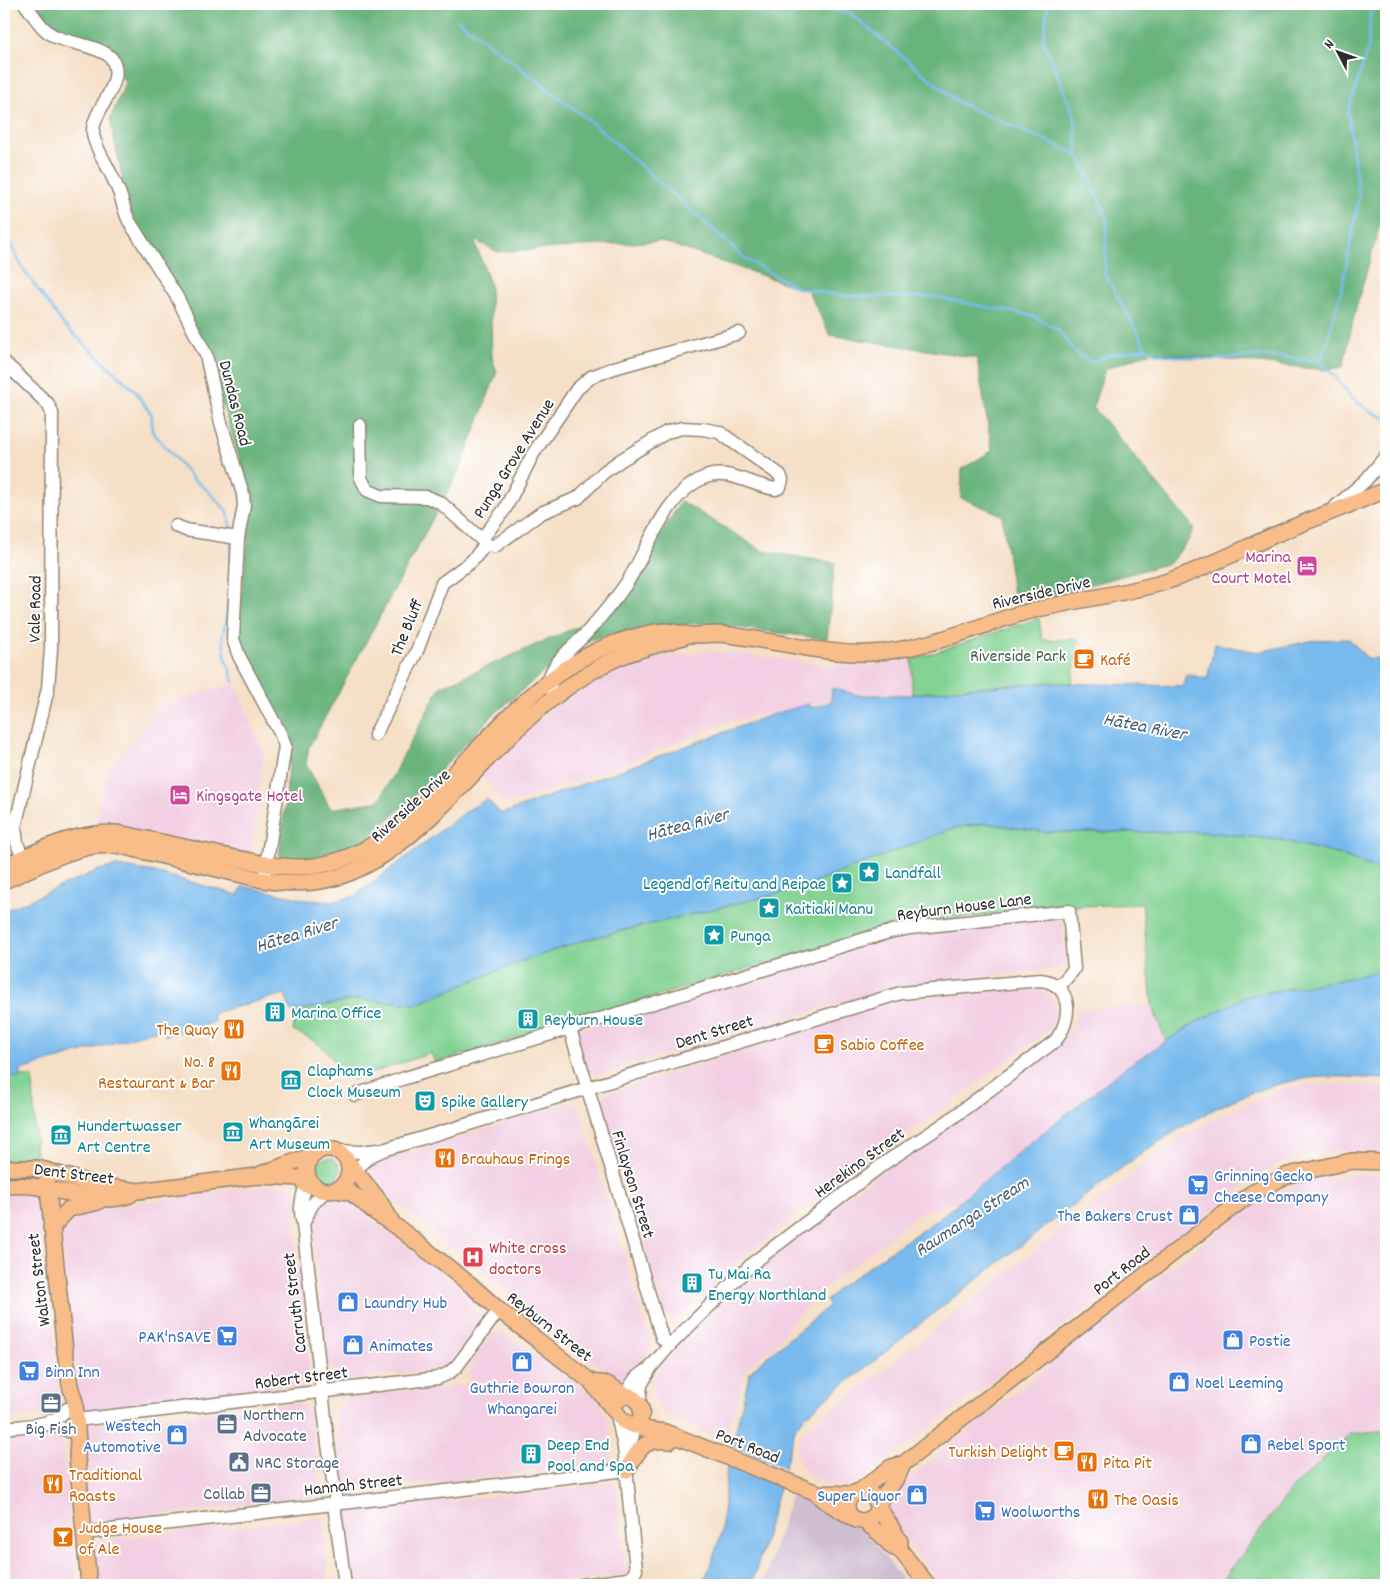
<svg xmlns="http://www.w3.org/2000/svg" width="1390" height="1589" viewBox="0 0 1390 1589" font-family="Dekko,sans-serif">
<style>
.built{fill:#f2cfe2}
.industrial{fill:#cfbdd0}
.green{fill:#82d293;stroke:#567e5f}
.forest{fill:#69b47d;stroke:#4a7054}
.water{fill:#78baed;stroke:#52728c}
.pier{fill:#f5dfc6}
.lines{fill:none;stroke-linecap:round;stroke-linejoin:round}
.stream{stroke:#78baed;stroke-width:2.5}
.minor-casing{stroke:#908578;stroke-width:15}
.major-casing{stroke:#908578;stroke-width:18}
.minor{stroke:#fff;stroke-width:12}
.major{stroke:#f9bd89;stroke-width:15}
.labels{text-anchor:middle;stroke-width:4;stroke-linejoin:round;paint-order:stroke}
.street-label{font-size:18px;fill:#2b2b2b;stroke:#fff}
.hotel-label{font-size:18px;fill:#b23c85;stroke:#fff;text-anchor:end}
.park-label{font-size:18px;fill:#455d4a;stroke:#fff}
.food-label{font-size:18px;fill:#c56008;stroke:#fff;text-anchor:start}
.culture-label{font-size:18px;fill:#0d838f;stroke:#fff;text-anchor:start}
.shop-label{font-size:18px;fill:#366cbe;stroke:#fff;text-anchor:start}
.health-label{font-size:18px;fill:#be3a42;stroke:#fff;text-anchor:start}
.service-label{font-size:18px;fill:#4e5e75;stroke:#fff;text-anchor:start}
.water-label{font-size:19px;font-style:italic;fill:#465d6f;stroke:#fff}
</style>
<rect width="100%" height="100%" fill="#fff"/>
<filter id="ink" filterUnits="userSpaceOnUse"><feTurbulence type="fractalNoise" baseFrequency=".02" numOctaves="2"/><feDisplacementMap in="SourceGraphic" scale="10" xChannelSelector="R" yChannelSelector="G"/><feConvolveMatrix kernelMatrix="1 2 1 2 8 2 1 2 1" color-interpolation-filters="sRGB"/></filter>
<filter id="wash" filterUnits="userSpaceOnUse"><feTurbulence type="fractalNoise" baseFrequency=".0096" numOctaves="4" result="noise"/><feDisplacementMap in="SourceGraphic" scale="20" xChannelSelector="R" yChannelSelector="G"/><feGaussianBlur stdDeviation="1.12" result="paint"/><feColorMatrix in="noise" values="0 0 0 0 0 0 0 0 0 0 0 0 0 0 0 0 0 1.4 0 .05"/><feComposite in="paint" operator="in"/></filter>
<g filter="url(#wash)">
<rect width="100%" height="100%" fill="#f5dfc6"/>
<g class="built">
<polygon points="715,651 827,665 867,666 912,660 910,694 857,695 831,688 831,700 728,722 599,773 516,801 503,802 481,773 553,708 590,683 657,658"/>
<polygon points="235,684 264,754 251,854 95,823 109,767 164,704"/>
<polygon points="1050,917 1062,922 1065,964 1059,968 891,988 596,1075 590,1073 576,1030 878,936"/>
<polygon points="1038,987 1050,993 1055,1005 1055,1018 1049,1030 923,1124 884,1145 744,1257 679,1320 675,1321 665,1315 601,1103 605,1094 899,1000"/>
<polygon points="1152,1005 1166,1042 1126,1067 958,1201 922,1212 819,1292 790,1325 775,1346 749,1365 724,1441 668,1417 661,1409 656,1401 652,1383 663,1360 714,1307 781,1245 1044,1053 1071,1030 1080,1009"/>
<polygon points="1314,1084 1386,1087 1386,1152 1321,1151 1294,1158 1269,1167 869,1475 852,1484 835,1487 811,1478 800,1462 797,1454 800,1435 1184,1134 1250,1102 1277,1091 1304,1085"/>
<polygon points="570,1102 579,1106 652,1348 625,1379 611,1376 379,1189 370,1176 372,1168 385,1161"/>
<polygon points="1377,1173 1386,1174 1386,1430 1350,1434 1294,1486 1219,1585 941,1585 888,1513 888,1503 900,1485 1193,1250 1259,1202 1291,1187 1309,1180"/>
<polygon points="270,1185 290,1186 296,1189 299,1196 293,1220 310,1368 296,1385 84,1411 78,1404 60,1223 69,1213"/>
<polygon points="4,1191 28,1192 37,1200 62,1406 55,1413 4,1419"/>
<polygon points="340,1197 346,1198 362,1208 366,1215 478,1301 472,1309 481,1316 481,1321 444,1368 346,1380 327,1365 312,1213 323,1200"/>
<polygon points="500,1331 595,1397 608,1418 613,1462 343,1493 335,1413 348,1397 440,1388 470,1383 471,1362 494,1333"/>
<polygon points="298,1403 314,1416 311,1422 321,1496 89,1523 79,1425"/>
<polygon points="60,1430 77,1585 4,1585 4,1436"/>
<polygon points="616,1483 626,1575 532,1585 350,1585 342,1513"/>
<polygon points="323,1518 329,1585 96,1585 92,1541"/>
</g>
<polygon class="industrial" points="792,1492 850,1522 869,1536 907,1585 763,1585"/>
<g class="green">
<path d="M1039,618L1042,640L1079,639L1072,683C1018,682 964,688 912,694V660Z"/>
<path d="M986,823L1046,832H1205L1281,840L1342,855L1386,873V969L1350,978L1247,996L1193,1024L1166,1042L1152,1005L1142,904L1081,906L896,924L435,1063L431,1053L352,1080L354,1068L337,1065C322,1044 316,1041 293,1031L295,1011L357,999L417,1004L513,964L588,939L793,890L954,828Z"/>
<polygon points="4,1073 33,1078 36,1158 4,1161"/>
<circle cx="328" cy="1170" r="12"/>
<polygon points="1386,1430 1386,1585 1219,1585 1294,1486 1350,1434"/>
</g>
<polygon class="forest" points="23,4 1386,4 1386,204 1356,308 1343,367 1326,370 1151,352 1105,369 1093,407 1194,528 1188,541 1170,563 1055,594 1013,595 1002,515 961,498 962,469 992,451 977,358 830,335 808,291 660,241 498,252 474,240 490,284 492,358 497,372 462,465 309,747 306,764 331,809 379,801 440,687 615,610 681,501 763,551 835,563 827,639 699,623 609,634 592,639 553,664 492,716 423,788 362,843 328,856 296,858 279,857 291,750 254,671 236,641 253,499 199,333 129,210 110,119 125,84 108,41 45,32"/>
<g class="water">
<polygon points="1348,638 1367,658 1386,659 1386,873 1342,855 1281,840 1205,832 1046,832 985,823 954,828 797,889 588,939 513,964 417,1004 357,999 291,1012 285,994 213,1013 215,1022 165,1036 164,1028 21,1070 21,1078 4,1076 4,911 99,870 117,866 154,872 238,895 243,886 308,900 331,902 355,896 468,810 487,799 501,814 774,714 809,704 810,708 831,702 832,688 857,695 911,695 954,689 1045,683 1183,686 1186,674 1207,679 1215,644 1258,652 1310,641"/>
<path d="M1386,969V1079C1365,1078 1342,1076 1321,1077C1247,1082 1182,1125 1124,1166C1042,1230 958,1292 878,1358C851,1380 820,1400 796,1426L752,1585H697L707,1574L721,1535L727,1467L750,1372L764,1359L829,1306L826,1301L838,1289L889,1252L936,1221L1031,1142L1126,1067L1193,1024L1247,996L1350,978Z"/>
</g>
<polygon class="pier" points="730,1445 787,1469 783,1486 725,1463"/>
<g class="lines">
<g class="stream">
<polyline points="806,4 851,14 959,103 1077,154"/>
<polyline points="1048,4 1043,41 1075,117 1077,154 1090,179 1107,219 1105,274 1146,348 1156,354 1212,360 1252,356 1285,357 1319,361 1333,374 1352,398 1371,412 1386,418"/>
<polyline points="458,20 595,125 747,260 797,288 845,296 934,297 1033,316 1057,329 1077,354 1092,362 1110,355 1146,348"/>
<polyline points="4,231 23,269 63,324 135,391 152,415 152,431 193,479 206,489 228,512 231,532"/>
<polyline points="1320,361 1324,352 1341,292 1359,198 1348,112 1368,48 1371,4"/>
<polyline points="230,571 231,543"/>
<polyline points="229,599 226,623 222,635 226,659 234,682"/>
</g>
</g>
</g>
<g filter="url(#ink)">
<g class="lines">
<g class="minor-casing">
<g id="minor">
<path d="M25,4C34,15 42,31 56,37C69,43 104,47 112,59C126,83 95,106 93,130C92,137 96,144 99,151C106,165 114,178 119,192C123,202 124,211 129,221L177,297L206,355L221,423L243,494L244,506L238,538L233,639L239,656L281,735L285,746L265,873"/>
<polyline points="4,362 48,404 52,413 51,649 48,688 15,827 17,843 26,866"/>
<path d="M360,425L361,478L367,490L381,496L427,497L441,503L483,541L485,545L495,546L541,513L578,498L604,472L621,460L667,432L682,428L703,429L719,432L780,475L782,480L780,487L776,489C752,486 728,467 703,478C665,495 648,549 628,581C617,598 603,614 590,629C576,646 553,659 548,682L555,696"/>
<polyline points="1334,508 1366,480 1386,456"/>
<polyline points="176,526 186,530 238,538"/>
<polyline points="483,541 485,535 505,509 533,454 577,389 591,377 614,368 739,333"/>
<polyline points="375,735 417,651 442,583 472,561 485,545"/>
<polyline points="570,1029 662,1338 670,1345"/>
<polyline points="355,1095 405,1078 865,939 893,931 910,928 1069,911 1074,969 1059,987"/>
<polyline points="336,1151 361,1152 378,1150"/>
<path d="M348,1176L372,1155L383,1150L901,993L1040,980C1073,983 1073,1020 1055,1041L944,1124L886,1162L753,1263L670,1345L651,1367L641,1385L639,1405"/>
<path d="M308,1178C303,1194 298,1208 303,1224L328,1444L335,1495V1512L345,1585"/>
<polyline points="303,1224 312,1205 325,1191"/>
<polyline points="625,1394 636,1378 645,1371"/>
<polyline points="77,1420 438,1378 449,1373 457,1366 499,1310"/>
<polyline points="46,1424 53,1425 69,1431"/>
<path d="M4,1428C26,1425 51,1428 67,1409"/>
<polyline points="628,1455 635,1426"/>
<polyline points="84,1533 627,1470"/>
<polyline points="582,1585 628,1579 633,1575 636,1570 624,1447 617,1415"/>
</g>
</g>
<g class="major-casing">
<g id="major">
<path d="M4,866C42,849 74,832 117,833C153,840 189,848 226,856C255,862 285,870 315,866C363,859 398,829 432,796C489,740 549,659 631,638C641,635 654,631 665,631C674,631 683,635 692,635C701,635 711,634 720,634C771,639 820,655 871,653C923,650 970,629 1019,614C1068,600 1119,596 1168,581C1203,569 1237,552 1270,537C1308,520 1348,506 1386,490"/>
<path d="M4,881C32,869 63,851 94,846C102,845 110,846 117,845L263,880C282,883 301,884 320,881C408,868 476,759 543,706C563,690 585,674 609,662C634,649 662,645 688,635"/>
<circle cx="328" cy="1170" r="21"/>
<polyline points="348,1162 378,1199 391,1220"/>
<polyline points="4,1168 37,1168 96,1185 138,1191 257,1176 300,1178 306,1185 315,1187"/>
<polyline points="46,1170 65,1351 70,1385 75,1402 78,1442 77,1457 89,1585"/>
<polyline points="261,1174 315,1154"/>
<path d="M4,1186C13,1186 22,1185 31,1186C64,1189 97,1207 130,1195"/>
<polyline points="335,1190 349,1192 357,1197 372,1210 401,1230 472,1286 499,1310 591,1382 614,1410"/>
<polyline points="51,1228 69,1209 98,1202"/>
<polyline points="591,1382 607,1384 624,1394"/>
<path d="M624,1394C640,1398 648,1413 635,1426L623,1421L615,1411L614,1405Z"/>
<polyline points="636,1425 649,1430 665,1432 817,1493 853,1494"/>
<path d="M627,1470C639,1449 643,1438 670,1441"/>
<polyline points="860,1491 891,1467 903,1464 1213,1222 1252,1193 1288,1175 1352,1161 1386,1162"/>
<circle cx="862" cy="1506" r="15"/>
<polyline points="817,1493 822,1499 850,1516"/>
<polyline points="878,1504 898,1476 903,1464"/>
<polyline points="878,1506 900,1541 900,1550"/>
<polyline points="865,1522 880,1534 892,1547 900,1550 928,1585"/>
</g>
</g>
<use href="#minor" class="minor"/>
<use href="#major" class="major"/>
</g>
</g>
<defs>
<g id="hotel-square" transform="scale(1.125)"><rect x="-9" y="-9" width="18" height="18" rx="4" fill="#d1479c" stroke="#fff"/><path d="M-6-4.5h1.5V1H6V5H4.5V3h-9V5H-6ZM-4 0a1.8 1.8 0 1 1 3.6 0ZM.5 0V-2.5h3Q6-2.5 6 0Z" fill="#fff"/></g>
<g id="cafe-square" transform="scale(1.125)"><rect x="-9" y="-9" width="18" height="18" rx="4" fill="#e8710a" stroke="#fff"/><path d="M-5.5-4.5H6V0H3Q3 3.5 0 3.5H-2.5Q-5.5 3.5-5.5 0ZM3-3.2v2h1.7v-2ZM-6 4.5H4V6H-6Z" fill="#fff"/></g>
<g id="sight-square" transform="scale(1.125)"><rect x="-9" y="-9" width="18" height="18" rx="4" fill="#0f9aa8" stroke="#fff"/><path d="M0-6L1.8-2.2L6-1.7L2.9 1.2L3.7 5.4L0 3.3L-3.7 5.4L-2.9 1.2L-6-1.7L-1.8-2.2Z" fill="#fff"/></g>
<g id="building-square" transform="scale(1.125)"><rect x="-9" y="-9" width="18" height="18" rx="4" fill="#0f9aa8" stroke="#fff"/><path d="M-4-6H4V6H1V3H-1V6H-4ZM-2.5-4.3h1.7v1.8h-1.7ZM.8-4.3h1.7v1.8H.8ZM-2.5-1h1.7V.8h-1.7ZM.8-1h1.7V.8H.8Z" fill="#fff"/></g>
<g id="restaurant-square" transform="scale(1.125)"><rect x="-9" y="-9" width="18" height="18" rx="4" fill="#e8710a" stroke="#fff"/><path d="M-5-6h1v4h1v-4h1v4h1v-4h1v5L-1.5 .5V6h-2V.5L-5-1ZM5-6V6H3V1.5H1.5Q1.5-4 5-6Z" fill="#fff"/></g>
<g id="museum-square" transform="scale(1.125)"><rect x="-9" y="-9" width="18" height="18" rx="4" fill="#0f9aa8" stroke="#fff"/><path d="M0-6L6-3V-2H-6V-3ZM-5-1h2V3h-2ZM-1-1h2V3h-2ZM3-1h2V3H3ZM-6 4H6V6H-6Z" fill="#fff"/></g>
<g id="theatre-square" transform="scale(1.125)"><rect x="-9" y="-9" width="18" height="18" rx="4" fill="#0f9aa8" stroke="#fff"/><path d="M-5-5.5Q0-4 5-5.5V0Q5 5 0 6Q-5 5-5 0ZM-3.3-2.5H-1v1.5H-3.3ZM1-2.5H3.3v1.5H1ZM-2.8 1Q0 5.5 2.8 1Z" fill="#fff"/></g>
<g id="supermarket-square" transform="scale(1.125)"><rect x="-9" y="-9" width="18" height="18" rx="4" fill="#3f7fe0" stroke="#fff"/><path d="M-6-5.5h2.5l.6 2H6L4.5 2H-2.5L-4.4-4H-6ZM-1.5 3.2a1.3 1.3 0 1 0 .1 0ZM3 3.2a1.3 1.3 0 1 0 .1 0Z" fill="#fff"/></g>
<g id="shop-square" transform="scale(1.125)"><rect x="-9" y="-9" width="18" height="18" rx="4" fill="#3f7fe0" stroke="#fff"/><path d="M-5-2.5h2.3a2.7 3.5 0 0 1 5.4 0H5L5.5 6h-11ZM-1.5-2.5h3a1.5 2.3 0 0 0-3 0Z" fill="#fff"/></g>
<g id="hospital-square" transform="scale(1.125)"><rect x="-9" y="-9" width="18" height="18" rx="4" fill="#e0444e" stroke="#fff"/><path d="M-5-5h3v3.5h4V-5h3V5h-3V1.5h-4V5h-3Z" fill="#fff"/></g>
<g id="office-square" transform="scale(1.125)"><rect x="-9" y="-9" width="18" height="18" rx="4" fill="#5c6f8a" stroke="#fff"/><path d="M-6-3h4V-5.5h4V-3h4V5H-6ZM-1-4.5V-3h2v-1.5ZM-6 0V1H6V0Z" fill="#fff"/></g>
<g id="civic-square" transform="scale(1.125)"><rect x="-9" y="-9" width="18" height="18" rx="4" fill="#5c6f8a" stroke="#fff"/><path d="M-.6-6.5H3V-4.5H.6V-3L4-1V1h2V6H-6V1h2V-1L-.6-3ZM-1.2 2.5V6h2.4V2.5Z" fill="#fff"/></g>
<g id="bar-square" transform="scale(1.125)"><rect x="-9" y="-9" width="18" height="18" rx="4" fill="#e8710a" stroke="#fff"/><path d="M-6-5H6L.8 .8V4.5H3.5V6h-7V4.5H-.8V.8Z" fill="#fff"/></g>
</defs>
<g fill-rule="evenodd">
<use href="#hotel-square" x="1307" y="566"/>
<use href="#cafe-square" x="1084" y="659"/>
<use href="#hotel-square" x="180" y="795"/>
<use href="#sight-square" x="869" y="872"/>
<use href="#sight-square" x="842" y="883"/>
<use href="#sight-square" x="769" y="908"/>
<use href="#sight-square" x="714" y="935"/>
<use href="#building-square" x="275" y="1012"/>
<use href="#building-square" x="528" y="1019"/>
<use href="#restaurant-square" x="234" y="1029"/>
<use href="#cafe-square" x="824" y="1044"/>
<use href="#restaurant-square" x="231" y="1071"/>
<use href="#museum-square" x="291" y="1080"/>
<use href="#theatre-square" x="425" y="1101"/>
<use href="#museum-square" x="233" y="1132"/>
<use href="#museum-square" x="61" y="1135"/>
<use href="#restaurant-square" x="445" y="1158"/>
<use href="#supermarket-square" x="1198" y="1185"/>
<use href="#shop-square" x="1189" y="1215"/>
<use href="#hospital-square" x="473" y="1257"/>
<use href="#building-square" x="692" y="1283"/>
<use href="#shop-square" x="348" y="1302"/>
<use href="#supermarket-square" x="227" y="1336"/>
<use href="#shop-square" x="1233" y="1340"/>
<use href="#shop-square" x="353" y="1345"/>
<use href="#shop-square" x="522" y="1362"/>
<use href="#supermarket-square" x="29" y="1371"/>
<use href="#shop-square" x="1179" y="1382"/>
<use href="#office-square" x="51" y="1403"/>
<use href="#office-square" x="227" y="1424"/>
<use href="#shop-square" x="177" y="1435"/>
<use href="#shop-square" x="1251" y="1444"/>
<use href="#cafe-square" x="1064" y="1451"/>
<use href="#building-square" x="531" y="1454"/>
<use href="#civic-square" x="239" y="1462"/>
<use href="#restaurant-square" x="1087" y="1462"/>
<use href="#restaurant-square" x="53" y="1484"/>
<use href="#office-square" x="261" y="1493"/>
<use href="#shop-square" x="917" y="1495"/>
<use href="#restaurant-square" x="1098" y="1499"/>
<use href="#supermarket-square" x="985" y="1511"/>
<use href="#bar-square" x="63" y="1537"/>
</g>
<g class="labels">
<g class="street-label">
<text transform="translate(236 403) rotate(76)" y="6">Dundas Road</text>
<text transform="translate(513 458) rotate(-58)" y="6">Punga Grove Avenue</text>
<text transform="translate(1041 592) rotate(-13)" y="6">Riverside Drive</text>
<text transform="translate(34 609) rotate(-89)" y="6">Vale Road</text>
<text transform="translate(406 627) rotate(-68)" y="6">The Bluff</text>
<text transform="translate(410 805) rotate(-42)" y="6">Riverside Drive</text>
<text transform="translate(964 906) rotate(-7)" y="6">Reyburn House Lane</text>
<text transform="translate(714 1031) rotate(-17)" y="6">Dent Street</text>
<text transform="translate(859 1162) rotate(-36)" y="6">Herekino Street</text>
<text transform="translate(74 1173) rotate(7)" y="6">Dent Street</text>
<text transform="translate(634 1184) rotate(73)" y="6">Finlayson Street</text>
<text transform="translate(1121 1270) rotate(-38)" y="6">Port Road</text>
<text transform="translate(38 1280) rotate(-97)" y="6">Walton Street</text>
<text transform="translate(294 1303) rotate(-97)" y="6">Carruth Street</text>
<text transform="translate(550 1326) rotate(38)" y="6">Reyburn Street</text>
<text transform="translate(301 1377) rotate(-7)" y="6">Robert Street</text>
<text transform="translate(748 1445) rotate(22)" y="6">Port Road</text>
<text transform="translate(353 1484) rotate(-6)" y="6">Hannah Street</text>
</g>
<g class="hotel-label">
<text x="1291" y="562">Marina<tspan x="1291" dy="21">Court Motel</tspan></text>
<text x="196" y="801" text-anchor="start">Kingsgate Hotel</text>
</g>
<g class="park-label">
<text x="1018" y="661">Riverside Park</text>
</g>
<g class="food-label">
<text x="1100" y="665">Kafé</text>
<text x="218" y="1035" text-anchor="end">The Quay</text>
<text x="840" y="1050">Sabio Coffee</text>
<text x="215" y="1067" text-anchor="end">No. 8<tspan x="215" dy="21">Restaurant &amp; Bar</tspan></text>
<text x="461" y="1164">Brauhaus Frings</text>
<text x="1048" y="1457" text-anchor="end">Turkish Delight</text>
<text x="1103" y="1468">Pita Pit</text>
<text x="69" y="1480">Traditional<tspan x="69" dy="21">Roasts</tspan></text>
<text x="1114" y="1505">The Oasis</text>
<text x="79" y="1533">Judge House<tspan x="79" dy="21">of Ale</tspan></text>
</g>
<g class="culture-label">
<text x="885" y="878">Landfall</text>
<text x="826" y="889" text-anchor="end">Legend of Reitu and Reipae</text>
<text x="785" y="914">Kaitiaki Manu</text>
<text x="730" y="941">Punga</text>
<text x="291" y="1018">Marina Office</text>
<text x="544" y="1025">Reyburn House</text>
<text x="307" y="1076">Claphams<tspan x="307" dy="21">Clock Museum</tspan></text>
<text x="441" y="1107">Spike Gallery</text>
<text x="249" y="1128">Whangārei<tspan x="249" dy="21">Art Museum</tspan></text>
<text x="77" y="1131">Hundertwasser<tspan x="77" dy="21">Art Centre</tspan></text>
<text x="708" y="1279">Tu Mai Ra<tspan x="708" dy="21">Energy Northland</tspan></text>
<text x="547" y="1450">Deep End<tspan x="547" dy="21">Pool and Spa</tspan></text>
</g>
<g class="shop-label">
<text x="1214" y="1181">Grinning Gecko<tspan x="1214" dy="21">Cheese Company</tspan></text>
<text x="1173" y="1221" text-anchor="end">The Bakers Crust</text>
<text x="364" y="1308">Laundry Hub</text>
<text x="211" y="1342" text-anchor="end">PAK'nSAVE</text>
<text x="1249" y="1346">Postie</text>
<text x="369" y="1351">Animates</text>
<text x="45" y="1377">Binn Inn</text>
<text x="1195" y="1388">Noel Leeming</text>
<text x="522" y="1393" text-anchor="middle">Guthrie Bowron<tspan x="522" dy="21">Whangarei</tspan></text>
<text x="161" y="1431" text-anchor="end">Westech<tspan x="161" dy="21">Automotive</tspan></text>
<text x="1267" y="1450">Rebel Sport</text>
<text x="901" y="1501" text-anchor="end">Super Liquor</text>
<text x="1001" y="1517">Woolworths</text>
</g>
<g class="health-label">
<text x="489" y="1253">White cross<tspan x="489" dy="21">doctors</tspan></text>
</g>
<g class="service-label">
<text x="243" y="1420">Northern<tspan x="243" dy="21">Advocate</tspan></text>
<text x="51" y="1434" text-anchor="middle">Big Fish</text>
<text x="255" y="1468">NRC Storage</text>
<text x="245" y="1499" text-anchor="end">Collab</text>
</g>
<g class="water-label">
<text transform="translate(1145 725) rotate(11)" y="7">Hātea River</text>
<text transform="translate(687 823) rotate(-15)" y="7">Hātea River</text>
<text transform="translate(296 933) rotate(-17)" y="7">Hātea River</text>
<text transform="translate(971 1215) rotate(-33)" y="7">Raumanga Stream</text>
</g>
</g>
<rect width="1390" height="1589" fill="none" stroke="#fff" stroke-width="20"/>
<g transform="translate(1338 52) rotate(311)" stroke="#ffffff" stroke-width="4" paint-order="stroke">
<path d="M0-4L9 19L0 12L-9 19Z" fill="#2b2b2b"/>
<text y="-8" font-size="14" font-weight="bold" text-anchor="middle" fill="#2b2b2b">N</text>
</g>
</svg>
